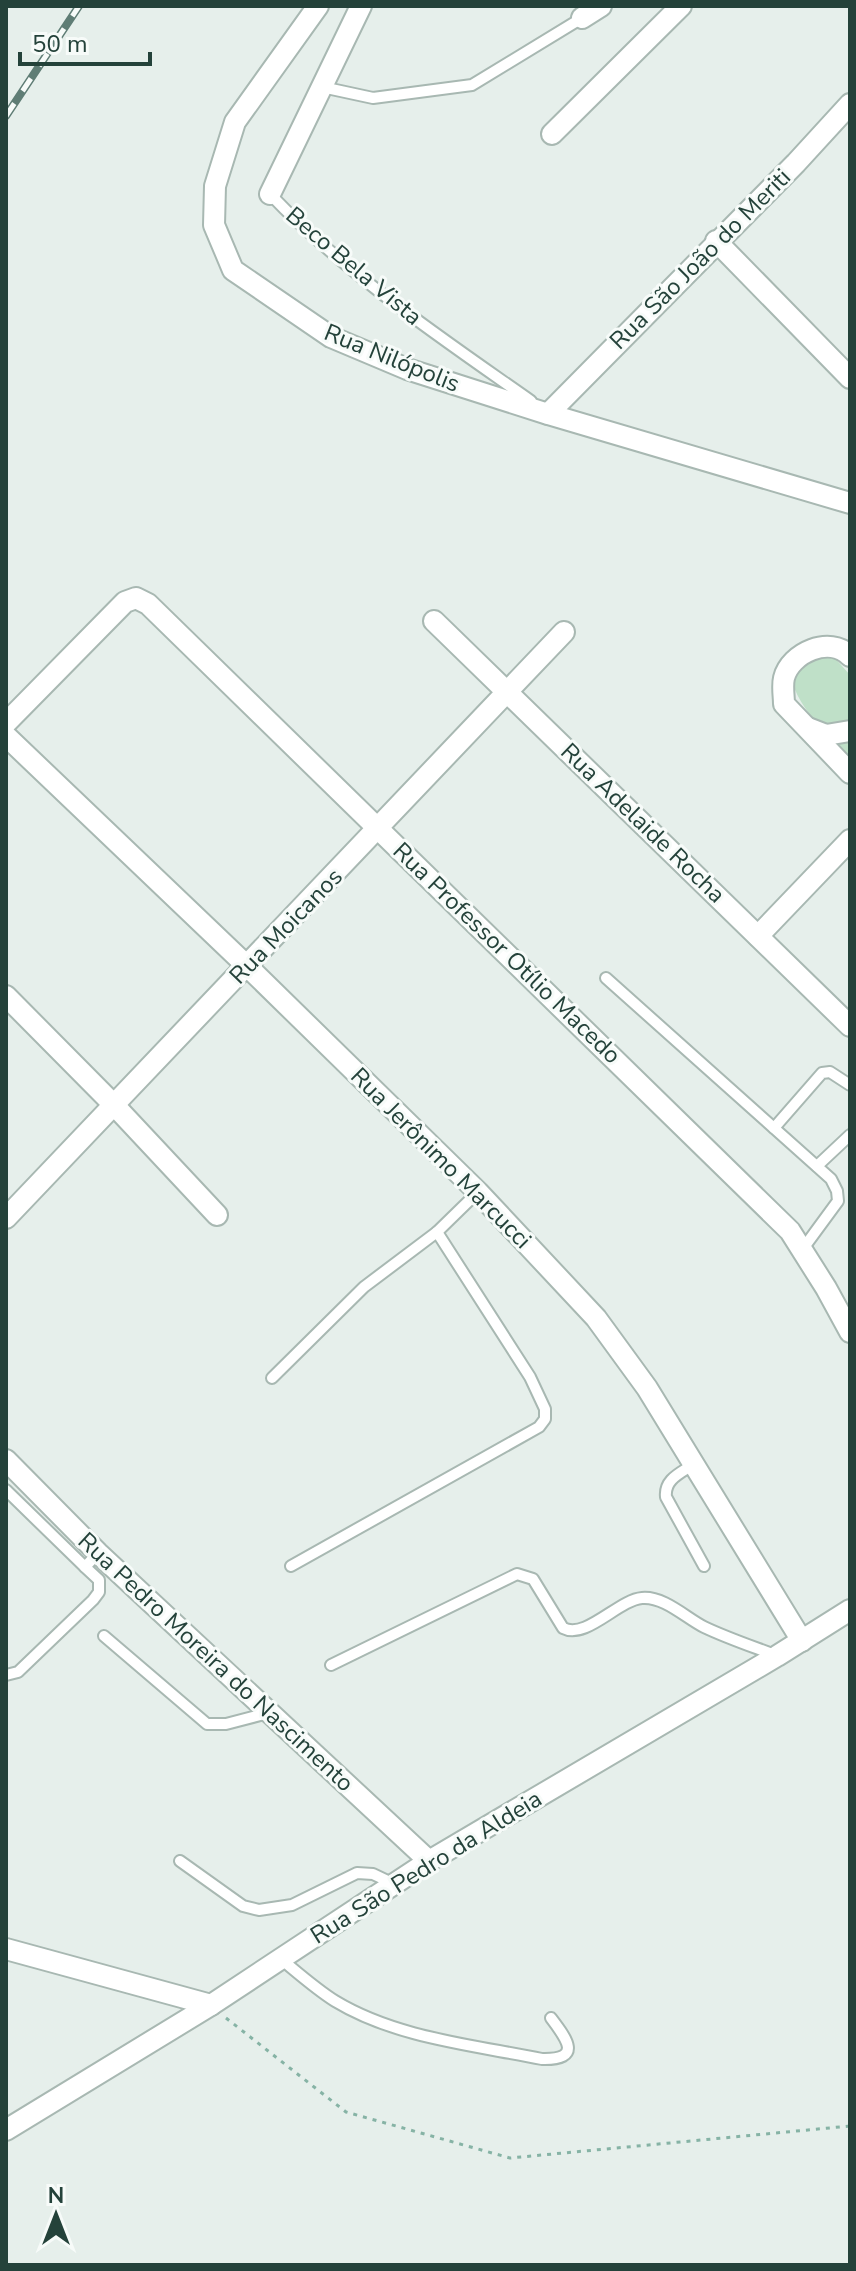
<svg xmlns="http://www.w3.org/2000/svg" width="856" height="2271" viewBox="0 0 856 2271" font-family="'Nunito Sans',sans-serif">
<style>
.green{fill:#bfe0c8}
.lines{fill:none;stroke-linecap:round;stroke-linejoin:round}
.lane-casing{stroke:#a8b8b2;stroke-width:14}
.street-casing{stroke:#a8b8b2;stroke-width:24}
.path{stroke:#86b3a5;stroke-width:3;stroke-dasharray:4 6;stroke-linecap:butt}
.lane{stroke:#fff;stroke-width:10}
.street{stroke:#fff;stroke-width:20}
.rail-casing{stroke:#5f7d75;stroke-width:8}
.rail{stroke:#f7fbf9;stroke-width:5;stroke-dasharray:15;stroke-linecap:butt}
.labels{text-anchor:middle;stroke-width:6;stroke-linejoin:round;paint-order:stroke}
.street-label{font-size:24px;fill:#24423a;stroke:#f7fbf9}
</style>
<rect width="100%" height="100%" fill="#e6efeb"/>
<path class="green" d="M811,653L834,657L850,675V757C824,730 796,708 789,670Z"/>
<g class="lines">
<g class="lane-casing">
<g id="lane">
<polyline points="322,87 373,98 472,85 582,18"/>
<path d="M270,194C347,275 440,337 531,401"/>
<polyline points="606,978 831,1179 837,1191 838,1201 802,1250"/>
<polyline points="774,1128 822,1073 830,1072 850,1085"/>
<polyline points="817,1166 850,1135"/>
<polyline points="272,1378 364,1287 437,1232 478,1192"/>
<path d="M694,1464C681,1473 664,1479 666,1497L704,1566"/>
<polyline points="6,1490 85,1567 98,1553"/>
<polyline points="291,1566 539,1427 545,1419 545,1409 530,1377 437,1232"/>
<polyline points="104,1636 207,1724 226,1724 268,1713"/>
<path d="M331,1665L517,1574L533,1579L563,1628C586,1640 618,1600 642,1598C664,1596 686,1618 704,1627C727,1638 751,1646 775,1655"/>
<polyline points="6,1675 18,1672 93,1600 99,1592 99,1580 85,1567"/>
<polyline points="180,1861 243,1906 259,1910 292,1905 357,1873 373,1874 394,1884"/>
<path d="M281,1959C298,1973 316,1989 335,2001C396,2038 473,2045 542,2059C583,2060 567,2039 551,2018"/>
</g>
</g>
<g class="street-casing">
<g id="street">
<polyline points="318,6 235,122 215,186 214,225 233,270 331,337 407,369 548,414 850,503"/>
<polyline points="582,18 601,6"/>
<polyline points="552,134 681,6"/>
<polyline points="270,194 361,6"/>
<polyline points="716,241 850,378"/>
<polyline points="548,414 796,163 850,104"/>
<polyline points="434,621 850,1026"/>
<path d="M850,656C830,635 790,653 784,678C782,686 784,696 784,704L850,773"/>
<polyline points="6,723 125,602 136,598 148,604 790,1231 826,1288 850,1332"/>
<polyline points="808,728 826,735 850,731"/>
<polyline points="6,736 248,967 478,1192 596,1318 647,1388 802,1641"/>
<polyline points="758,936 850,840"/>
<polyline points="6,996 114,1105 217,1215"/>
<polyline points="6,1218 564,632"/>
<polyline points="6,1460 98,1553 429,1861"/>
<polyline points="6,1949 211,2005"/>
<polyline points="6,2130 211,2005 429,1861 777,1656 850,1610"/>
</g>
</g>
<polyline class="path" points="226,2018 346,2112 510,2158 850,2126"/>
<use href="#lane" class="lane"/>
<use href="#street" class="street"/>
<g class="rail-casing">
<polyline id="rail" points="6,116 79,6"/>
</g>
<use href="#rail" class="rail"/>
</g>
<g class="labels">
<g class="street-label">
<text transform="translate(700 259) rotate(-45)" y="8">Rua São João do Meriti</text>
<text transform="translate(354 266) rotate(40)" y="8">Beco Bela Vista</text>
<text transform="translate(392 358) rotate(22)" y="8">Rua Nilópolis</text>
<text transform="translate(643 823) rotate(44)" y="8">Rua Adelaide Rocha</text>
<text transform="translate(286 926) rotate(-46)" y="8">Rua Moicanos</text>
<text transform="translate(507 953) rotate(44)" y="8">Rua Professor Otílio Macedo</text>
<text transform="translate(441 1158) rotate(45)" y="8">Rua Jerônimo Marcucci</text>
<text transform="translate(216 1662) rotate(43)" y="8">Rua Pedro Moreira do Nascimento</text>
<text transform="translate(426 1867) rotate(-32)" y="8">Rua São Pedro da Aldeia</text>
</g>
</g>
<rect width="856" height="2271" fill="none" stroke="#24423a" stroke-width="16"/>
<g transform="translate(56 2215)" stroke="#f7fbf9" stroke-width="6" paint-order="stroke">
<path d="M0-6L14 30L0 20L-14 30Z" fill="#24423a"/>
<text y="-12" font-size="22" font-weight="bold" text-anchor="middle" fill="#24423a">N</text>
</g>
<path d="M20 52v12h130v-12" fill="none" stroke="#24423a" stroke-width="4"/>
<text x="32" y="52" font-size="24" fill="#24423a" stroke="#f7fbf9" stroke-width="6" paint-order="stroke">50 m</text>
</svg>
